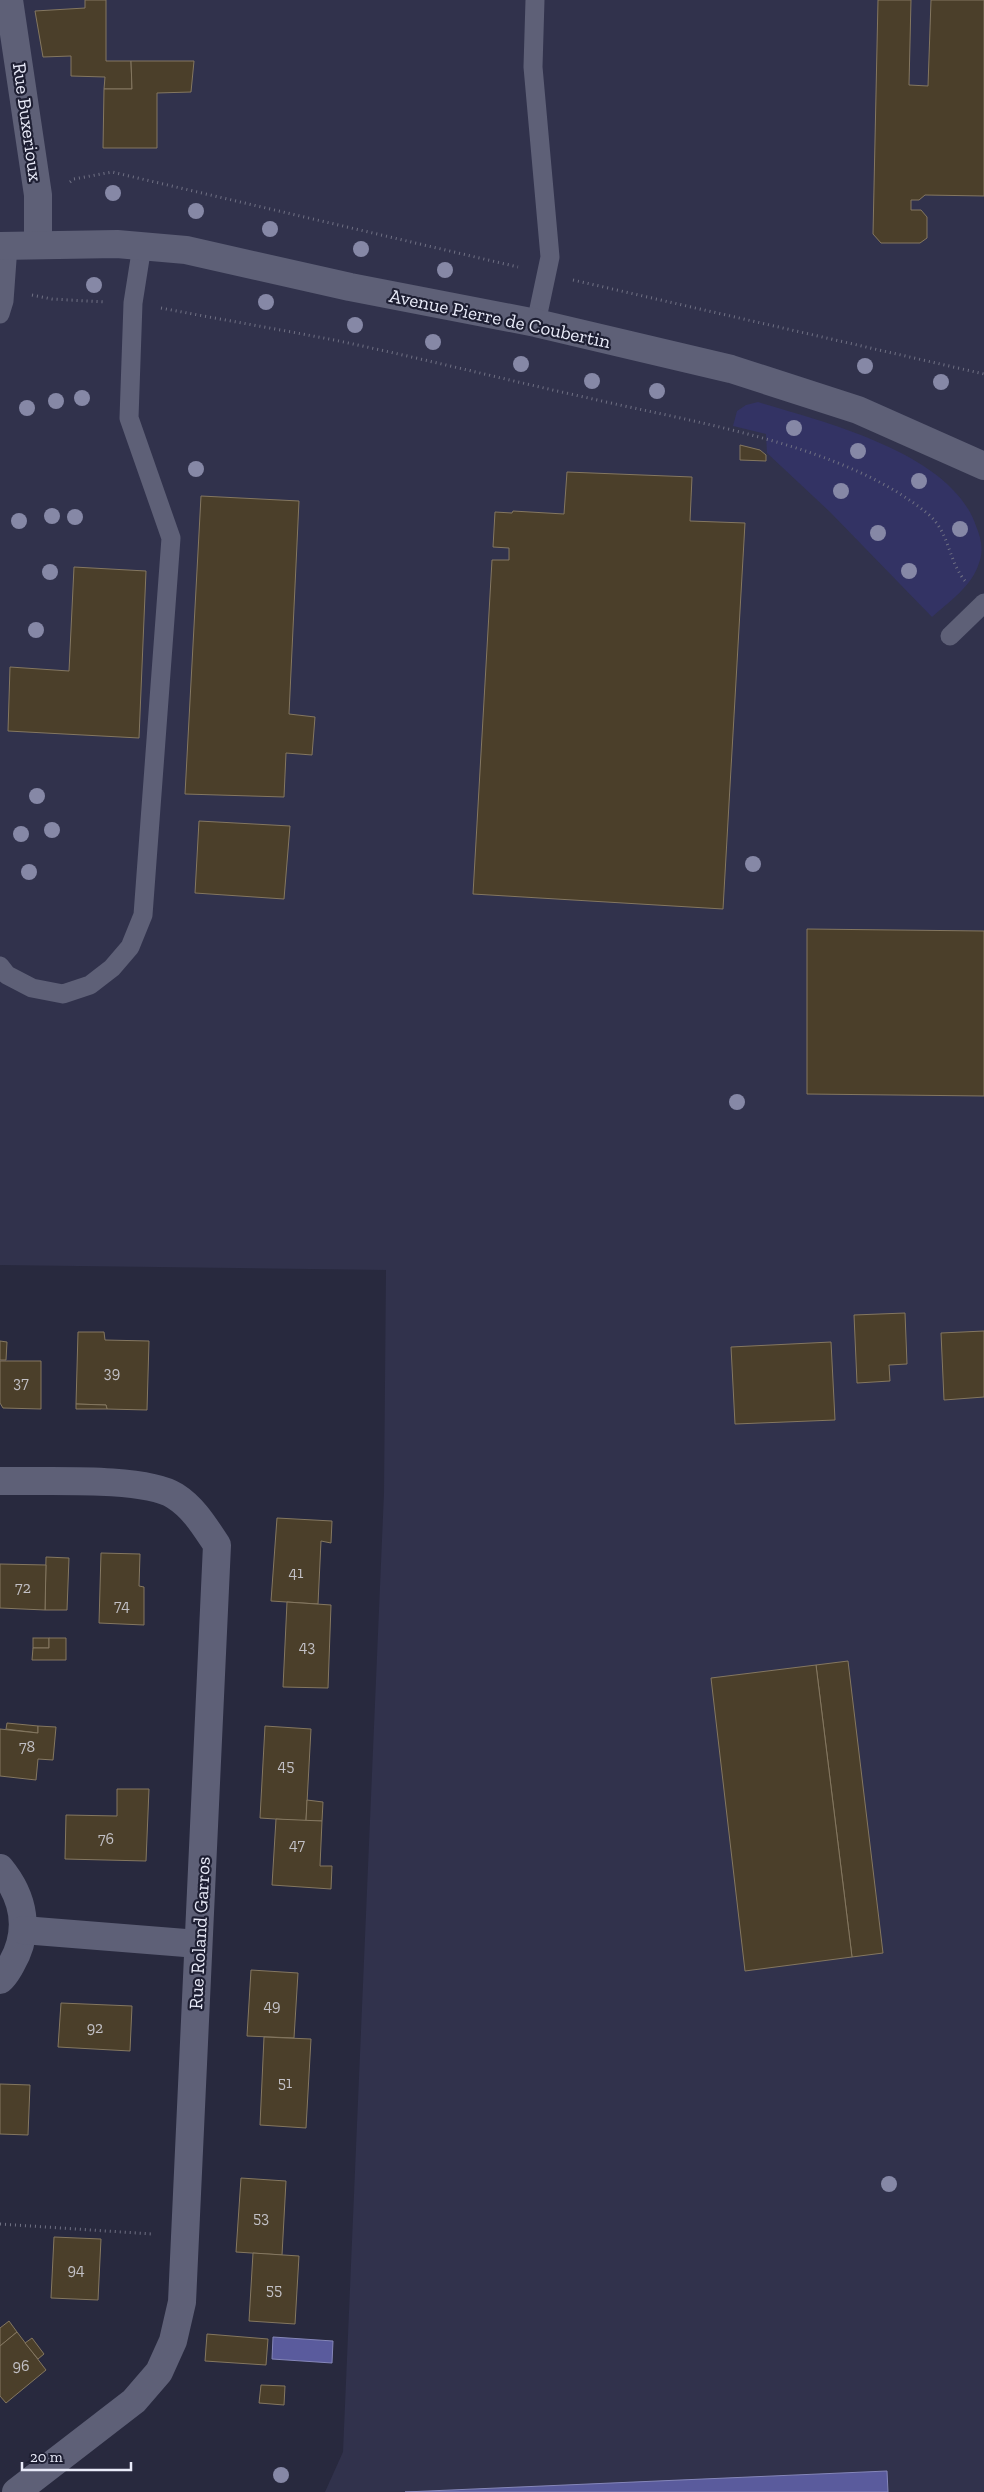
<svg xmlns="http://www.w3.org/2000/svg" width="984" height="2492" viewBox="0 0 984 2492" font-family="'Zilla Slab',serif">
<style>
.built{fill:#31324c}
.green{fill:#333364}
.water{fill:#5a5b9d;stroke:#8586b9}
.building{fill:#4b3f2a;stroke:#847760}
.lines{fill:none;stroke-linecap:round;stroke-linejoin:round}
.path{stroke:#707184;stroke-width:3;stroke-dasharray:1 4;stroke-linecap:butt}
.service{stroke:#5e6077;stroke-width:19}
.minor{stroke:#5e6077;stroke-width:28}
.tertiary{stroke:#5e6077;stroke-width:28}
.tree{fill:#8688a6}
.labels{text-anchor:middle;stroke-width:4.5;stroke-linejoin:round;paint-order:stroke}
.number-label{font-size:16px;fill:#c2c0c5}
.street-label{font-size:19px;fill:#e9ebf9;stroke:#1e1f33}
</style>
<rect width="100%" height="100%" fill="#28293e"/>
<polygon class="built" points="0,0 984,0 984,2492 325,2492 343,2452 384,1493 386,1270 0,1265"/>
<path class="green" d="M758,402C824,422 952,453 976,526C981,538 984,550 979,563C972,586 950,601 932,617L830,512L767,453L766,434L733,426L737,411L746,405Z"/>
<g class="water">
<polygon points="273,2337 333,2341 332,2363 272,2359"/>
<polygon points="887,2471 888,2492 405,2492"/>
</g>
<g class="building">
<polygon points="85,0 106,0 106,61 131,61 132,89 104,89 105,77 71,76 71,56 43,57 35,11 85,8"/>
<polygon points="878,0 911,0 909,85 928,86 931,0 984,0 984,196 925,195 919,200 911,200 911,210 921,210 927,217 927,238 920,243 881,243 873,234"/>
<polygon points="131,61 194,61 191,92 157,93 157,148 103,148 104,89 132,89"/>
<polygon points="740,445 760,450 766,455 766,461 740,460"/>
<polygon points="567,472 692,477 690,521 745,523 723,909 473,894 492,560 509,560 509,548 493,547 495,512 512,513 513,511 564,514"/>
<polygon points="201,496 299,501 289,714 315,717 312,755 286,753 284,797 185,794"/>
<polygon points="74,567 146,571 139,738 8,731 10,667 69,671"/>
<polygon points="199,821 290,826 284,899 195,893"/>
<polygon points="807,929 984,931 984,1096 807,1094"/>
<polygon points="905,1313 907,1364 889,1365 890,1381 857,1383 854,1315"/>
<polygon points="984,1331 984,1397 944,1400 941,1333"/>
<polygon points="78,1332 104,1332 105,1340 149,1341 147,1410 107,1409 106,1405 76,1404"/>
<polygon points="0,1341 7,1342 6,1360 0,1360"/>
<polygon points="831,1342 835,1420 735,1424 731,1347"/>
<polygon points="0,1361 41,1361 41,1409 3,1408 0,1403"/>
<polygon points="76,1404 106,1405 107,1409 76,1409"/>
<polygon points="277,1518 332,1521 331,1543 321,1541 318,1604 271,1601"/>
<polygon points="101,1553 140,1554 139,1586 144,1587 144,1625 99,1623"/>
<polygon points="46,1557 69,1558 67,1610 45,1610"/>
<polygon points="0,1564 46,1565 45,1610 0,1608"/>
<polygon points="287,1602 331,1605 328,1688 283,1687"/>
<rect x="33" y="1638" width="16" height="10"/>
<polygon points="49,1638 66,1638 66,1660 32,1660 33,1648 49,1648"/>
<polygon points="848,1661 883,1953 852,1957 816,1665"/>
<polygon points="816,1665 852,1957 745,1971 711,1678"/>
<polygon points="7,1723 38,1726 38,1733 6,1729"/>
<polygon points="38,1726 56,1727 53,1760 38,1759 36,1780 0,1776 0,1729 38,1733"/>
<polygon points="265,1726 311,1729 306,1821 260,1818"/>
<polygon points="117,1789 149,1789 146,1861 65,1859 66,1815 117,1816"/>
<polygon points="307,1800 323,1802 322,1821 306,1821"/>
<polygon points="276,1819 322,1821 320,1866 332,1866 331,1889 272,1885"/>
<polygon points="251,1970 298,1973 294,2038 247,2036"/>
<polygon points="61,2003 132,2006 130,2051 58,2047"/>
<polygon points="264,2037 311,2039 306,2128 260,2125"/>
<polygon points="0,2084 30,2085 28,2135 0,2134"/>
<polygon points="241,2178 286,2181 282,2255 236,2252"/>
<polygon points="54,2237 101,2239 98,2300 51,2298"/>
<polygon points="253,2253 299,2256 295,2324 249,2321"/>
<polygon points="9,2321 17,2332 0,2346 0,2328"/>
<polygon points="17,2332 46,2370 6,2403 0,2396 0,2346"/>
<polygon points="207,2334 268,2339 266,2365 205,2361"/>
<polygon points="32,2338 44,2354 38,2359 25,2343"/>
<polygon points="261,2385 285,2386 284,2405 259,2403"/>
</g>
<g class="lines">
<g class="path">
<polyline points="70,182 74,179 112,172 518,267"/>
<polyline points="573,280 984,374"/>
<polyline points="32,295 52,299 105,302"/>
<path d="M161,308C218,319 277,329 334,340C421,358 506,380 593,399C697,423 845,445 928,514C950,532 948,562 966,582"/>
<polyline points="0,2224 152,2234"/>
</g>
<g class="service">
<polyline points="535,0 533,67 550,257 536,323"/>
<polyline points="0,314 4,301 8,246"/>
<polyline points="950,636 984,603"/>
<polyline points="0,966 7,975 32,988 63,994 90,985 112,968 130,947 143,915 171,538 129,418 133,303 142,246"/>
</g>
<g class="minor">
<polyline points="9,0 38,195 38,245"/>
<path d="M0,1481C41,1482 144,1476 175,1496C194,1508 205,1527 217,1545L182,2302L173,2341L159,2372L134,2401L16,2492"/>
<path d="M0,1868C24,1897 31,1931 11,1965C8,1970 5,1976 0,1980"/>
<polyline points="23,1930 198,1944"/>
</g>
<polyline class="tertiary" points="0,246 117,244 186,250 350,287 536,323 731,369 858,410 984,466"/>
</g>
<g class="tree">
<circle cx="113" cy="193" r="8"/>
<circle cx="196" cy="211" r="8"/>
<circle cx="270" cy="229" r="8"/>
<circle cx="361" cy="249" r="8"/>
<circle cx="445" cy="270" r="8"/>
<circle cx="94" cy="285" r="8"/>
<circle cx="266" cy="302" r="8"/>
<circle cx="355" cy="325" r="8"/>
<circle cx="433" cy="342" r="8"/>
<circle cx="521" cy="364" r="8"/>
<circle cx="865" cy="366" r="8"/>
<circle cx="592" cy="381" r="8"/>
<circle cx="941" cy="382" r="8"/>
<circle cx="657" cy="391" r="8"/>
<circle cx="82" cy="398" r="8"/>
<circle cx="56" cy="401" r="8"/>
<circle cx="27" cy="408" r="8"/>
<circle cx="794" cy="428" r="8"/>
<circle cx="858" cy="451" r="8"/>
<circle cx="196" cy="469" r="8"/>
<circle cx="919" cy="481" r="8"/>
<circle cx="841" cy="491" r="8"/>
<circle cx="52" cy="516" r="8"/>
<circle cx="75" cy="517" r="8"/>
<circle cx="19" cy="521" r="8"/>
<circle cx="960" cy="529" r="8"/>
<circle cx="878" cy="533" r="8"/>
<circle cx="909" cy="571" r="8"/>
<circle cx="50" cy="572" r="8"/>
<circle cx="36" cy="630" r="8"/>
<circle cx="37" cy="796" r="8"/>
<circle cx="52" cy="830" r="8"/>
<circle cx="21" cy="834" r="8"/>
<circle cx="753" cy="864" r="8"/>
<circle cx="29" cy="872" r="8"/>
<circle cx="737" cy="1102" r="8"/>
<circle cx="889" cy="2184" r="8"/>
<circle cx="281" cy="2475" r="8"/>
</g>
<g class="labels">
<g class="number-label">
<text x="112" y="1378">39</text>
<text x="21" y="1388">37</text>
<text x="296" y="1578">41</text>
<text x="23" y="1593">72</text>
<text x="122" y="1611">74</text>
<text x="307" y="1652">43</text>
<text x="27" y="1752">78</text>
<text x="286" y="1771">45</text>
<text x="106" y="1844">76</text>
<text x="297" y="1850">47</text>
<text x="272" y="2011">49</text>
<text x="95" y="2033">92</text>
<text x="285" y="2088">51</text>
<text x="261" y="2223">53</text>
<text x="76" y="2275">94</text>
<text x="274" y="2295">55</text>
<text x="21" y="2371">96</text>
</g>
<g class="street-label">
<text transform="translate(28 122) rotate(82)" y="7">Rue Buxerioux</text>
<text transform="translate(500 318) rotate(12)" y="7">Avenue Pierre de Coubertin</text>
<text transform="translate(199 1933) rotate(-87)" y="7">Rue Roland Garros</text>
</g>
</g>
<path d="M22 2462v8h109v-8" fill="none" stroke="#e9ebf9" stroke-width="2.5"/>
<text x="30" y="2462" font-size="15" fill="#e9ebf9" stroke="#1e1f33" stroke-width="4" paint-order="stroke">20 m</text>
</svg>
